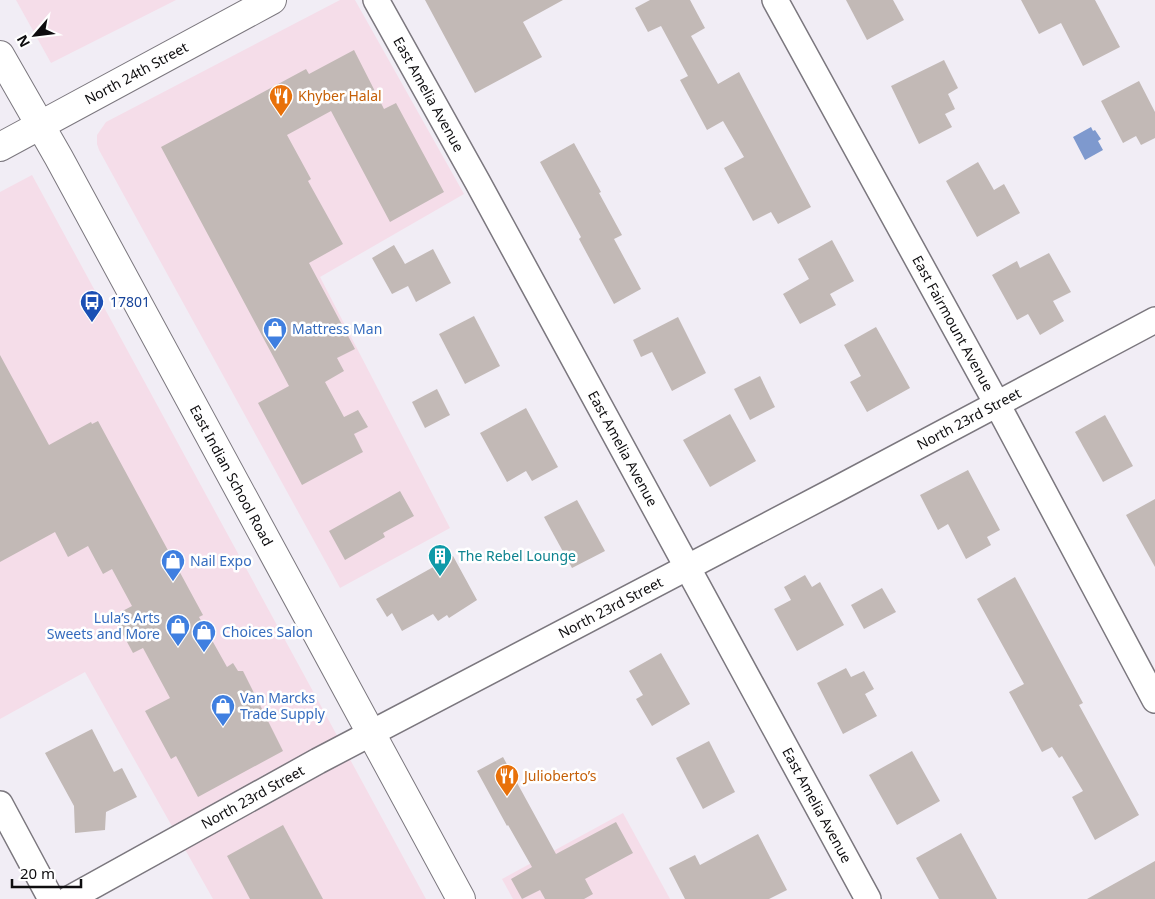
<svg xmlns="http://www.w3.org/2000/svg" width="1155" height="899" viewBox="0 0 1155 899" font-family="'Noto Sans',sans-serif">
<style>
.commercial{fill:#f5dde9}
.water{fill:#7e99ce}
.building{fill:#c2b9b6}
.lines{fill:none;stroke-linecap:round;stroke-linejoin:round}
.minor-casing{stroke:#7b777e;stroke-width:28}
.major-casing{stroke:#7b777e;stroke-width:30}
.minor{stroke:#fff;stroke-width:25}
.major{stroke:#fff;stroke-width:28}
.labels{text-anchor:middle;stroke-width:5;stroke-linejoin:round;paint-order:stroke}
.street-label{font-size:14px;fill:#0e0d0f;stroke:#fff}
.food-label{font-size:14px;fill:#c56008;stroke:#fff;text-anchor:start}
.transit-label{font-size:14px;fill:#164399;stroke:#fff;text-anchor:start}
.shop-label{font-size:14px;fill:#366cbe;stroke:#fff;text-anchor:start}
.culture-label{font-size:14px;fill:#0d838f;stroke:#fff;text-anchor:start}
</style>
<rect width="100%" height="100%" fill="#f1edf5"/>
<g class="commercial">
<polygon points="16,0 176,0 51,63"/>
<polygon points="340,0 355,0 464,194 320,277 450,528 340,588 99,150 97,144 97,135 106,122"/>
<polygon points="32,175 426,899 213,899 85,672 0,719 0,192"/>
<polygon points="623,813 670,899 513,899 502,879"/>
</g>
<polygon class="water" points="1091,127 1093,131 1095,130 1101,139 1098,141 1103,150 1085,160 1073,137"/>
<g class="building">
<polygon points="425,0 563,0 523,22 542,57 475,93"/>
<polygon points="650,0 690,0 705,28 691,36 718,84 739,72 811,207 778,224 771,212 753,221 724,168 744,157 723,121 707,130 680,80 688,76 661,26 648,32 635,8"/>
<polygon points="846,0 893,0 904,20 867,40"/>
<polygon points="1021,0 1095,0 1120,47 1083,66 1061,23 1039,34"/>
<polygon points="354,50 384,109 396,103 444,192 390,222 331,111 287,135 311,179 308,181 343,244 309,263 355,349 337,358 344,371 325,382 344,417 358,410 368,427 354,434 363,452 302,485 258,403 289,386 161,147 306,69 309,74"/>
<polygon points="944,60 958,88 948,94 955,109 945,114 952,127 919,144 891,86"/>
<polygon points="1139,81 1155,112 1155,138 1141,145 1136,136 1123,143 1101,101"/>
<polygon points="574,143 601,192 599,193 622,235 614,239 641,289 614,304 579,239 581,237 540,162"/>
<polygon points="978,162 994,190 1004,184 1020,213 977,237 946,181"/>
<polygon points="832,240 854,281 830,294 836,305 800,324 783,294 809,279 798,259"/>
<polygon points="394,245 405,264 433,249 451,283 416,302 408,286 392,294 372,258"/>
<polygon points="1049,253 1071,292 1053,301 1064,321 1040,335 1028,314 1017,320 992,275 1017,261 1020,268"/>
<polygon points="474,316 500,366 465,384 439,334"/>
<polygon points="678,317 706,373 672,391 652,352 641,357 633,340"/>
<polygon points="876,327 910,388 867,412 850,382 861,376 844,345"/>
<polygon points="0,355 49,445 91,422 92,424 98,421 203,615 199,617 227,667 233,663 238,671 243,671 283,751 198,797 176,756 171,759 145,711 170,698 143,648 133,653 113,616 132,606 112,569 103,574 88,546 68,557 55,532 0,562"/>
<polygon points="760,376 775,407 750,420 734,389"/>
<polygon points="437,389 450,415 425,428 412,402"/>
<polygon points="526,408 558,467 532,481 526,471 507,482 480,433"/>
<polygon points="730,414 756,461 710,487 683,440"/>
<polygon points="1105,415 1133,466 1103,482 1075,432"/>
<polygon points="968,470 1000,530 987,537 991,545 966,559 948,524 938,530 920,495"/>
<polygon points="400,491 414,516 383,533 385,537 345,560 329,531"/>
<polygon points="1155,499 1155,567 1126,515"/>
<polygon points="577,500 605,551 572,568 544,517"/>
<polygon points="453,556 477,600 449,618 447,615 438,621 433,614 402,631 392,613 387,617 376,599"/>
<polygon points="805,575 812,587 820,582 844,625 797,651 774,609 791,600 784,587"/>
<polygon points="1015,577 1083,703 1079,705 1139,815 1095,840 1072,797 1083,791 1062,756 1059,758 1052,747 1042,752 1009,692 1024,684 977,599"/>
<polygon points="882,588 896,612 864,629 851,605"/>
<polygon points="661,653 690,704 652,726 636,699 643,695 629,671"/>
<polygon points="846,668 851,677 864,671 874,689 865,694 877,716 843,734 817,683"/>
<polygon points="92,729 114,772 122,768 137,797 106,812 105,830 75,833 74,806 45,753"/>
<polygon points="709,741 735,792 703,809 676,758"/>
<polygon points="912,751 940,801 897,825 869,775"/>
<polygon points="503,757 556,854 616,822 633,853 585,879 593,894 584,899 545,899 540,890 522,899 511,879 532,867 508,825 507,826 477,771"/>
<polygon points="283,825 323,899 250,899 227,856"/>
<polygon points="961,833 997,899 939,899 916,858"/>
<polygon points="758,834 787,890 769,899 685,899 669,868 695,855 700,865"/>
<polygon points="1155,861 1155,899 1087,899"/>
</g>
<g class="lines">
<g class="minor-casing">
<g id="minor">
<path id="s1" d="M376,0L477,181L868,899"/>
<path id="s2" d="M775,0L997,404L1155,700"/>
<polyline points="0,804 51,899"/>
<path id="s3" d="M69,899L318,761L837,489L1155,320"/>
</g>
</g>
<g class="major-casing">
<g id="major">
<path id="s4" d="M0,55L59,158L461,899"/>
<path id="s5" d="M0,147L272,0"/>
</g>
</g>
<use href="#minor" class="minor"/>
<use href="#major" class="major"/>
</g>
<defs>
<g id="restaurant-pin" transform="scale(1.25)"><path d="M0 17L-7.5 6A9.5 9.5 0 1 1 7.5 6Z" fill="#e8710a" stroke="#fff"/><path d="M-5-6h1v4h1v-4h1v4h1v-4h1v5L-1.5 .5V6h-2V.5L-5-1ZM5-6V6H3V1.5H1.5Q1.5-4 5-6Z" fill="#fff"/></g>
<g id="bus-pin" transform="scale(1.25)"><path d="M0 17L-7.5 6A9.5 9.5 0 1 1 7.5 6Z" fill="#1a4fb4" stroke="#fff"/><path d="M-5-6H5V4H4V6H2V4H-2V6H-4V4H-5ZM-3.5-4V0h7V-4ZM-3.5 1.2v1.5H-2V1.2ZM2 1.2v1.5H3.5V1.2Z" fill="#fff"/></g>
<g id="shop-pin" transform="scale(1.25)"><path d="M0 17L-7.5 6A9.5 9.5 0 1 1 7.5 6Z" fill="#3f7fe0" stroke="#fff"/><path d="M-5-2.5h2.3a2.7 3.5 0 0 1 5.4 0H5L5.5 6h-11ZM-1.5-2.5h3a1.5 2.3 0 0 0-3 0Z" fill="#fff"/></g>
<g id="building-pin" transform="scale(1.25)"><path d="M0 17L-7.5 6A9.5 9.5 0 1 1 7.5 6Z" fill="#0f9aa8" stroke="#fff"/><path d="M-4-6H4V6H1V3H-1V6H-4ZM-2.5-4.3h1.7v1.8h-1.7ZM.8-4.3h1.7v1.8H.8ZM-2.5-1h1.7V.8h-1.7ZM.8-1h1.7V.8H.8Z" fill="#fff"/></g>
</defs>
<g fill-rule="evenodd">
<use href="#restaurant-pin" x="281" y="96"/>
<use href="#bus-pin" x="92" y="302"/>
<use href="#shop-pin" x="275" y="329"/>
<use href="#building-pin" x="440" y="556"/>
<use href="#shop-pin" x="173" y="561"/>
<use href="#shop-pin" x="178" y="626"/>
<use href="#shop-pin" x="204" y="632"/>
<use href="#shop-pin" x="223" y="706"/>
<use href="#restaurant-pin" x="507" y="776"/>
</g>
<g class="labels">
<g class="street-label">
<text dy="5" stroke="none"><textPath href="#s5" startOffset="155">North 24th Street</textPath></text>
<text dy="5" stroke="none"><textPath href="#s1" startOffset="108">East Amelia Avenue</textPath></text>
<text dy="5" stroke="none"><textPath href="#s2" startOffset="369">East Fairmount Avenue</textPath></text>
<text dy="5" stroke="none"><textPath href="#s3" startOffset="1020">North 23rd Street</textPath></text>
<text dy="5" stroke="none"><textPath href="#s1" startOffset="512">East Amelia Avenue</textPath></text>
<text dy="5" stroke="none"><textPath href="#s4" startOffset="480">East Indian School Road</textPath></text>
<text dy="5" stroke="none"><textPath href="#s3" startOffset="615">North 23rd Street</textPath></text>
<text dy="5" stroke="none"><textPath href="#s3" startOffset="210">North 23rd Street</textPath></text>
<text dy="5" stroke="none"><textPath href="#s1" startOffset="918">East Amelia Avenue</textPath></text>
</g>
<g class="food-label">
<text x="298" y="101">Khyber Halal</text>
<text x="524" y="781">Julioberto’s</text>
</g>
<g class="transit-label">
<text x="110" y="307">17801</text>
</g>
<g class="shop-label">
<text x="292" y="334">Mattress Man</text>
<text x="190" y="566">Nail Expo</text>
<text x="160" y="623" text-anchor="end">Lula’s Arts<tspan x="160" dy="16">Sweets and More</tspan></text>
<text x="222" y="637">Choices Salon</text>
<text x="240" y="703">Van Marcks<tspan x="240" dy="16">Trade Supply</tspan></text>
</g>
<g class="culture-label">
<text x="458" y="561">The Rebel Lounge</text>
</g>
</g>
<g transform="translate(35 35) rotate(242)" stroke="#ffffff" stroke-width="4" paint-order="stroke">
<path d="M0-4L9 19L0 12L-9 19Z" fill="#0e0d0f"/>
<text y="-8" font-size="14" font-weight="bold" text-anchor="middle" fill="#0e0d0f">N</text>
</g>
<path d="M12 879v8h69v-8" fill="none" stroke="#0e0d0f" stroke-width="2.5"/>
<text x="20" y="879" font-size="15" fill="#0e0d0f" stroke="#ffffff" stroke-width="4" paint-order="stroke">20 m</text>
</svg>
